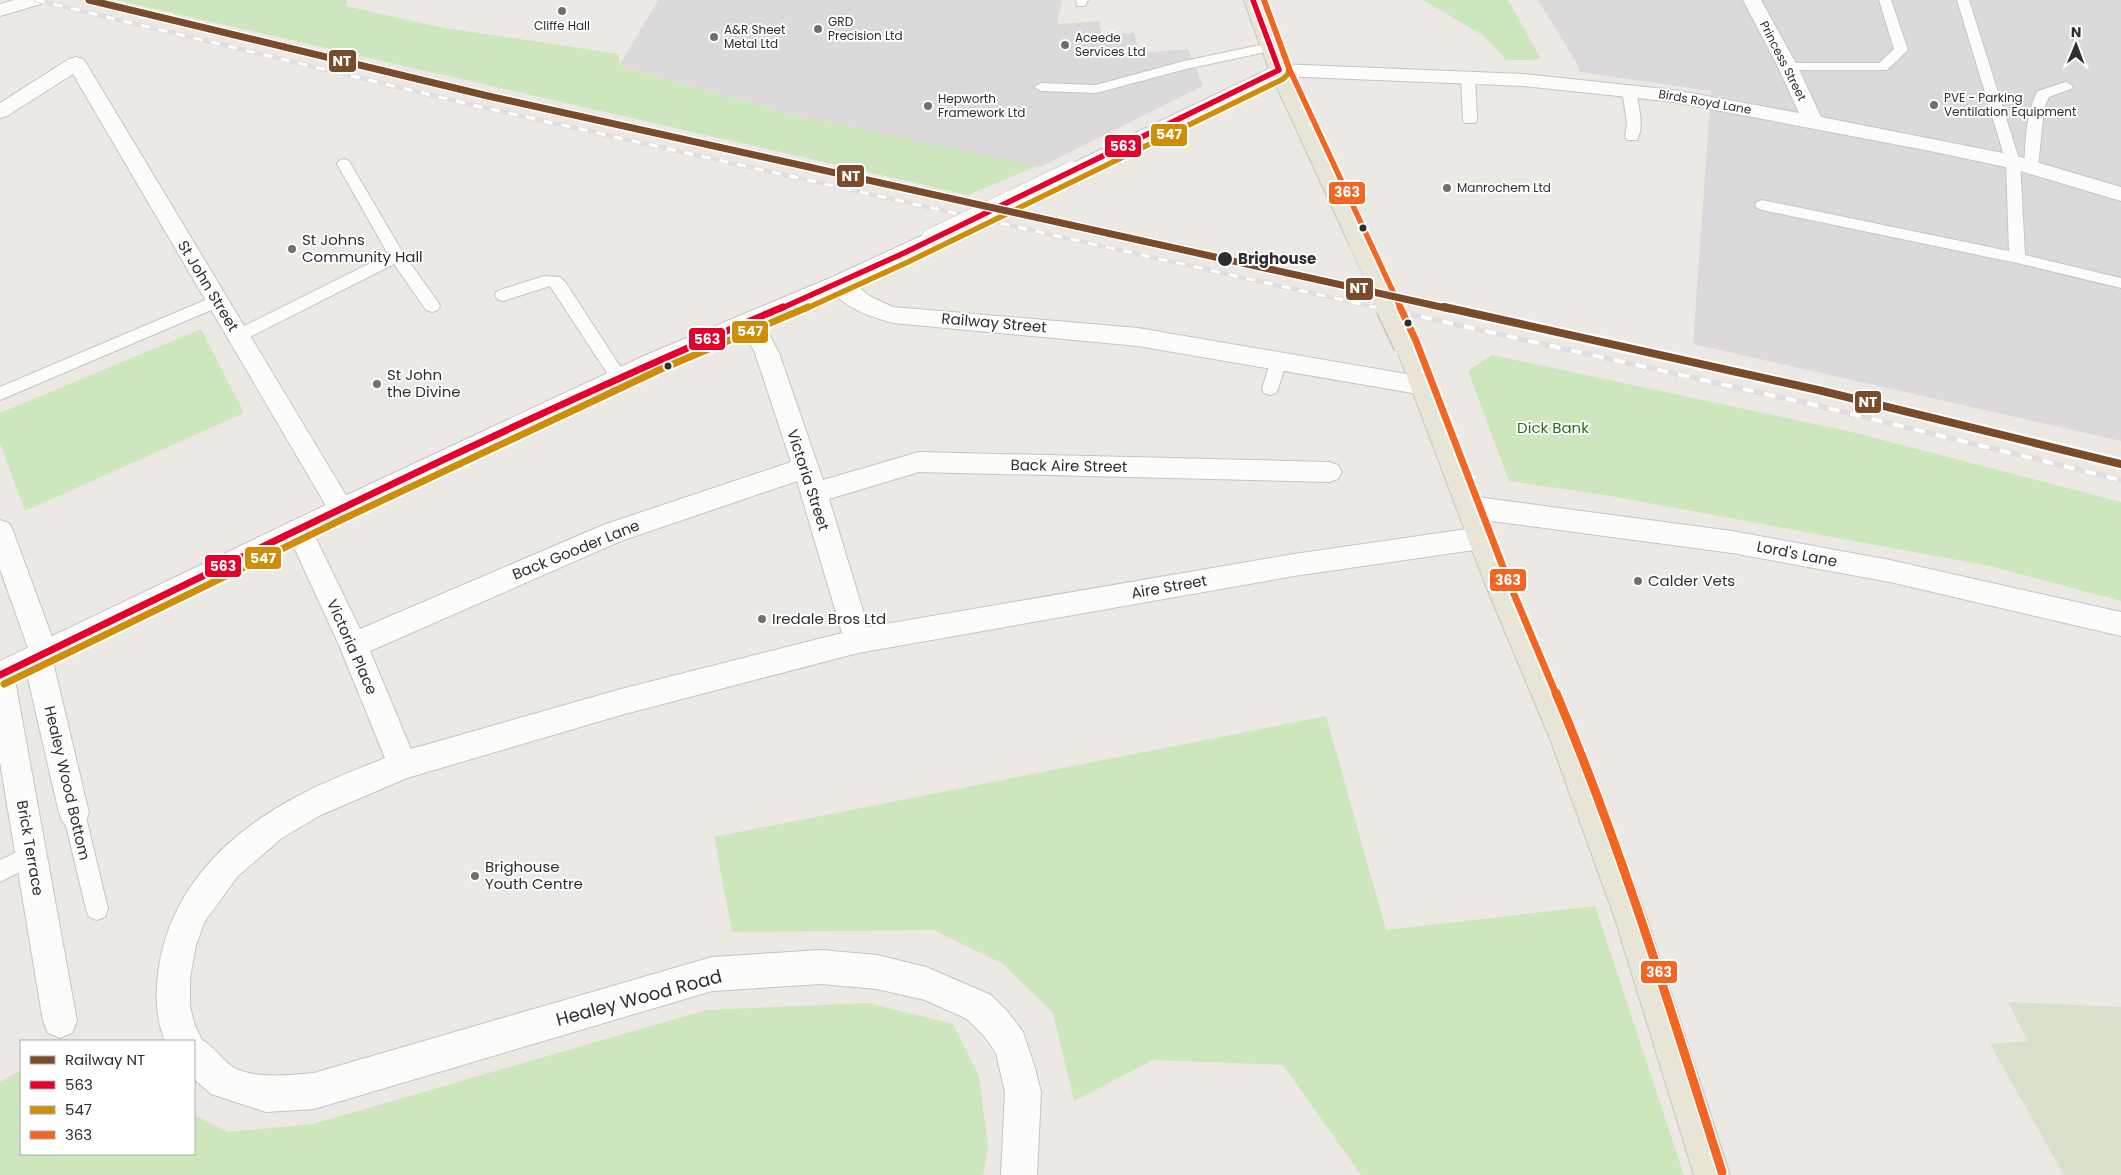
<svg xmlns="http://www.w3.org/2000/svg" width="2121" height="1175" viewBox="0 0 2121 1175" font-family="Poppins,sans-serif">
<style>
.industrial{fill:#dcd9db}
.green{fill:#cee6be}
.cemetery{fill:#d8e0cc}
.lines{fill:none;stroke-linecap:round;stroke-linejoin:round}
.lane-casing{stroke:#c5c4c5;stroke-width:2}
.street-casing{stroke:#c5c4c5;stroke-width:2}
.secondary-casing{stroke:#c5c4c5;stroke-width:2}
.primary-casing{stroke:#c6c5c4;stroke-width:2}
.lane{fill:#fcfcfb;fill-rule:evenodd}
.street{fill:#fcfcfb;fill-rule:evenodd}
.secondary{fill:#fcfcfb;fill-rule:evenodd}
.primary{fill:#e8e4d6;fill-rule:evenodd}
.rail-far1-casing{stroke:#dfdfe1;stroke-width:4.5}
.rail-casing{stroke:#dfdfe1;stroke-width:5.5}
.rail-far1{stroke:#fff;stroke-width:3;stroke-dasharray:9;stroke-linecap:butt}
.rail{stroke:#fff;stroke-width:4;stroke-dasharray:11;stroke-linecap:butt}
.secondary-bridge-casing{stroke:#c5c4c5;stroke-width:22;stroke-linecap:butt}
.primary-bridge-far1-casing{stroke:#c6c5c4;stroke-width:22;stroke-linecap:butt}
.primary-bridge-casing{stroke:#c6c5c4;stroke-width:29;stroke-linecap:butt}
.secondary-bridge{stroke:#fcfcfb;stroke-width:21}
.primary-bridge-far1{stroke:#e8e4d6;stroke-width:21}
.primary-bridge{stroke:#e8e4d6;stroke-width:26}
.bus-1-far1-casing{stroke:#fff;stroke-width:9}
.bus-1-casing{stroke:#fff;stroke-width:11}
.bus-2-far1-casing{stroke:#fff;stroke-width:9}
.bus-2-casing{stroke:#fff;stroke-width:11}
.bus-3-far2-casing{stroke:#fff;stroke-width:9}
.bus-3-far1-casing{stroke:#fff;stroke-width:11}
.bus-3-casing{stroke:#fff;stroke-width:12}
.bus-1-far1{stroke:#e4002b;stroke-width:5.5}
.bus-1{stroke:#e4002b;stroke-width:7}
.bus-2-far1{stroke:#cf8e09;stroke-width:5.5}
.bus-2{stroke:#cf8e09;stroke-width:7}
.bus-3-far2{stroke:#f26522;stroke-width:5.5}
.bus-3-far1{stroke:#f26522;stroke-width:7}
.bus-3{stroke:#f26522;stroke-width:9}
.rail-1-far1-casing{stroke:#fff;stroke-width:10}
.rail-1-casing{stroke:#fff;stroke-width:12}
.rail-1-far1{stroke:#7a4b2a;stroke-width:7}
.rail-1{stroke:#7a4b2a;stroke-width:8}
.poi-dot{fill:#706f6e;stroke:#fff;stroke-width:2}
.bus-dot{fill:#2e2e2e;stroke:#fff;stroke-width:2}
.labels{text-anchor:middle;stroke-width:4;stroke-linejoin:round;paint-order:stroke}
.far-poi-label{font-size:12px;fill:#2e2e2e;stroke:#fff;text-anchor:start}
.far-street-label{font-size:12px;fill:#2e2e2e;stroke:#fff}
.poi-label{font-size:15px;fill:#2e2e2e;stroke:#fff;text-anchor:start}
.stop-label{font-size:15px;font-weight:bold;fill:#2e2e2e;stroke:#fff;text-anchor:start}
.street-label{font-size:15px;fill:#2e2e2e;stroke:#fff}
.park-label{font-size:15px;fill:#2c6e1b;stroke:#fff}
.near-street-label{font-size:18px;fill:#2e2e2e;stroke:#fff}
.line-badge{stroke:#fff;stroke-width:2}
.badge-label{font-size:14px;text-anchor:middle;font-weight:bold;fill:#fff}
</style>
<rect width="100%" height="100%" fill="#ece8e4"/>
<g class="industrial">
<polygon points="658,0 1062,0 1058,17 1058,24 1099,21 1103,38 1134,32 1140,53 1188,49 1203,86 1040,167 790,114 619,66"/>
<polygon points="1538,0 2121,0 2121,441 1693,344 1711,91 1580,72 1576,62"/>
</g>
<g class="green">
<polygon points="116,0 347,0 346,6 439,27 619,54 619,66 790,114 1037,166 968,195"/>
<polygon points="1423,0 1508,0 1540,57 1535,60 1506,60 1484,36"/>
<polygon points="201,329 244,413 25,511 0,443 0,413"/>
<polygon points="1492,355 1852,432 2121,502 2121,601 1990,566 1605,495 1509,481 1468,371"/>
<polygon points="1326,716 1386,930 1595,906 1684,1175 1361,1175 1283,1065 1153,1060 1074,1101 1053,1013 1003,964 934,930 732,932 714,837"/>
<polygon points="868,1003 953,1024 979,1076 988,1146 983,1175 0,1175 0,1082 21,1070 21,1154 194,1154 194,1115 228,1132 313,1124 706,1010"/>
</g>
<polygon class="cemetery" points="2008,1002 2121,1007 2121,1175 2064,1175 1990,1044 2028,1041"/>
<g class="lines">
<g class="lane-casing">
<g id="lane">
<polygon points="1076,0 1088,0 1085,6 1077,6"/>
<polygon points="1879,0 1891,0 1908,50 1887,70 1783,70 1781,67 1788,63 1879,63 1894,49"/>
<polygon points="1957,0 1969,0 2020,162 2025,255 2121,278 2121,288 2017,263 1762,210 1757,208 1755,205 1757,202 1762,200 2009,251 2006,162"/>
<polygon points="1270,43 1275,44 1277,47 1275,50 1186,69 1096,93 1041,91 1034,87 1041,83 1096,85 1184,61"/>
<polygon points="1468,73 1475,77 1477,120 1475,123 1465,123 1463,120 1461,77"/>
<path d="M2066,82L2073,86L2071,89L2049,97L2044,108L2038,167L2036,170H2026L2024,167C2026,143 2025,112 2038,91Z"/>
<path d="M1629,86L1636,90C1638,105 1645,126 1637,140H1627L1625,137L1627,123L1622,90Z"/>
<polygon points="344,159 349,161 403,253 438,302 440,306 438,310 432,312 426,310 394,264 244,340 238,342 232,340 230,336 232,332 388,254 337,164 339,161"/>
<polygon points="544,276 560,277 566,283 625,374 627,378 625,382 619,384 613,382 550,286 503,301 497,299 495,295 497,291"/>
<polygon points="217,295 223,297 225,301 223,305 0,400 0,387"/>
<polygon points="1279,354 1285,356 1287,360 1278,389 1276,393 1270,395 1264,393 1262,389 1271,360 1273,356"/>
<polygon points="74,803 81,806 85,813 108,909 105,917 97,920 89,917 86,909 63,813 67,806"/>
<polygon points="31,845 39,848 42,855 39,862 0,882 0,860"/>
</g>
</g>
<g class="street-casing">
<g id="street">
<polygon points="14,0 43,0 41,4 0,16 0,4"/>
<polygon points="1743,0 1761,0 1798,67 1821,117 2013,155 2121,187 2121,201 2010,168 1930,151 1674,102 1524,86 1279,76 1272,74 1269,70 1272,66 1279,64 1524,74 1674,90 1799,113 1778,67"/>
<polygon points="76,57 83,59 86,63 350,502 354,509 350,516 341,520 332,516 73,74 7,116 0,118 0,103 69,59"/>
<path d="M838,276L846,278L871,297L893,307L1138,328L1424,377L1433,380L1436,386L1433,392L1424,395L1138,346L893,323C869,316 840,307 827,284L830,278Z"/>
<path d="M751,313L759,315L779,353L823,480L919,452L1329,462L1338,465L1342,472L1338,479L1329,482L919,472L829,499L868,627L1294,554L1481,527L1490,530L1494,538L1490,546L1481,549L1294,576L858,653L621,715L407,778L321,815L282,838L238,876L205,921L196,945L190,978V1007L195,1026L202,1040C211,1044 222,1059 230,1065C250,1080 291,1075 314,1073L712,957L821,950L877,955L926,967L991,995L1008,1012L1023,1032L1035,1068L1041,1092L1037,1175H1001L1005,1092L996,1053L984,1036L967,1019L925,1000L877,989L821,984L712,991L314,1109L266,1112L211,1094L194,1079V1041H165C154,1013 155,985 161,955C178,881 233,830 298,796C325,781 356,770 385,758L339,645L286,530L290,522L299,519L308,522L360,629L603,525L791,462L755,353L739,321L743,315ZM797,481L842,633L621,689L411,749L370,651L621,541Z"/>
<polygon points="1469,496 1732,531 1890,560 2121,612 2121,636 1890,582 1732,553 1469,518 1460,514 1456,507 1460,500"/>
<polygon points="0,520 9,523 13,531 58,653 53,662 89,813 85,823 74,828 63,823 59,813 23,657 28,648 0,569"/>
<polygon points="0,662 10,666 14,675 77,1021 72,1033 60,1038 48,1033 43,1021 0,762"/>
</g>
</g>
<g class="secondary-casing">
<g id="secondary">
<polygon points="1279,64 1286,66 1289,70 1286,74 1079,177 1072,179 1065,177 1061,172 1065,167"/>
<polygon points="932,231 940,234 943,239 940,244 846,290 664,367 350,516 0,688 0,661 332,502 646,355 830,278"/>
</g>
</g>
<g class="primary-casing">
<g id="primary">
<polygon points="1244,0 1262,0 1289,70 1371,244 1368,249 1360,252 1352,249 1349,244 1269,70"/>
<polygon points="1407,336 1415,339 1419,345 1513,584 1580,739 1646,916 1730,1175 1694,1175 1614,916 1550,739 1485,584 1395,345 1399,339"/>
</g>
</g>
<use href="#lane" class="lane"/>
<use href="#street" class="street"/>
<use href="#secondary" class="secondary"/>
<use href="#primary" class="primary"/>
<g class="rail-far1-casing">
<polyline id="rail-far1" points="36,0 477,106 1383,309"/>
</g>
<g class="rail-casing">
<polyline id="rail" points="1378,307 1819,406 2121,480"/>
</g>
<use href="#rail-far1" class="rail-far1"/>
<use href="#rail" class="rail"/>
<g class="secondary-bridge-casing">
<polyline id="secondary-bridge" points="932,239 1072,172"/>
</g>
<g class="primary-bridge-far1-casing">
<polyline id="primary-bridge-far1" points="1360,244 1390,309"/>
</g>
<g class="primary-bridge-casing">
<polyline id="primary-bridge" points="1389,307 1407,345"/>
</g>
<use href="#secondary-bridge" class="secondary-bridge"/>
<use href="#primary-bridge-far1" class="primary-bridge-far1"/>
<use href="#primary-bridge" class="primary-bridge"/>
<g class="bus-1-far1-casing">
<polyline id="bus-1-far1" points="780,309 904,253 1279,70 1253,0"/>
</g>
<g class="bus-1-casing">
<path id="bus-1" d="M0,675C259,549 517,419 783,307"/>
</g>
<g class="bus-2-far1-casing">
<polyline id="bus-2-far1" points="805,309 908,262 1283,79 1288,74 1289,67 1264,0"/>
</g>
<g class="bus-2-casing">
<polyline id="bus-2" points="4,684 345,518 659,370 808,307"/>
</g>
<g class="bus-3-far2-casing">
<polyline id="bus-3-far2" points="1264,0 1288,66 1401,309"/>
</g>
<g class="bus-3-far1-casing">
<polyline id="bus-3-far1" points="1400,307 1416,341 1508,580 1556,694"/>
</g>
<g class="bus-3-casing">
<path id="bus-3" d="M1556,693C1622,849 1671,1011 1722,1172"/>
</g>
<use href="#bus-1-far1" class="bus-1-far1"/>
<use href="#bus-1" class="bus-1"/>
<use href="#bus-2-far1" class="bus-2-far1"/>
<use href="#bus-2" class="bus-2"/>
<use href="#bus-3-far2" class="bus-3-far2"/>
<use href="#bus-3-far1" class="bus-3-far1"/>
<use href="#bus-3" class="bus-3"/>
<g class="rail-1-far1-casing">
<polyline id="rail-1-far1" points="89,0 488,96 1450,309"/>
</g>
<g class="rail-1-casing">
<polyline id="rail-1" points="1444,307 1818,390 2121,464"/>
</g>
<use href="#rail-1-far1" class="rail-1-far1"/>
<use href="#rail-1" class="rail-1"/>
</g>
<g class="poi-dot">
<circle cx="562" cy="11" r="5"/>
<circle cx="818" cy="29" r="5"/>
<circle cx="714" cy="37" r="5"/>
<circle cx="1065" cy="45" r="5"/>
<circle cx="1934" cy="105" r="5"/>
<circle cx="928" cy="106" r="5"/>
<circle cx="1447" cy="188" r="5"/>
<circle cx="292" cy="249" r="5"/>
<circle cx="377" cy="384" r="5"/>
<circle cx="1638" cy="581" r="5"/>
<circle cx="762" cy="619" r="5"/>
<circle cx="475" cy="876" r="5"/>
</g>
<g class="bus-dot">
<circle cx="1363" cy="228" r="4.5"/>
<circle cx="1225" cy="259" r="8"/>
<circle cx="1408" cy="323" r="4.5"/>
<circle cx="668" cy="366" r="4.5"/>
</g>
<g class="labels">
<g class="far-poi-label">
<text x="828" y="26">GRD<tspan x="828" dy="14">Precision Ltd</tspan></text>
<text x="562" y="30" text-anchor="middle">Cliffe Hall</text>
<text x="724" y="34">A&amp;R Sheet<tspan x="724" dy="14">Metal Ltd</tspan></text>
<text x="1075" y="42">Aceede<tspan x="1075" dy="14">Services Ltd</tspan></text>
<text x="1944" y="102">PVE - Parking<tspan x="1944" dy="14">Ventilation Equipment</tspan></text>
<text x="938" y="103">Hepworth<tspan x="938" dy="14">Framework Ltd</tspan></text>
<text x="1457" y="192">Manrochem Ltd</text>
</g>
<g class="far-street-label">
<text transform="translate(1783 61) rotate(63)" y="4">Princess Street</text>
<text transform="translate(1705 102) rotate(10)" y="4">Birds Royd Lane</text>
</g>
<g class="poi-label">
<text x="302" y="245">St Johns<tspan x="302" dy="17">Community Hall</tspan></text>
<text x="387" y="380">St John<tspan x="387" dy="17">the Divine</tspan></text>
<text x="1648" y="586">Calder Vets</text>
<text x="772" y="624">Iredale Bros Ltd</text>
<text x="485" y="872">Brighouse<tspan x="485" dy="17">Youth Centre</tspan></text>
</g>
<g class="stop-label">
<text x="1238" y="264">Brighouse</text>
</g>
<g class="street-label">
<text transform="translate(208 286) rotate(59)" y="5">St John Street</text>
<text transform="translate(994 323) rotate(5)" y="5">Railway Street</text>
<text transform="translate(1069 466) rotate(1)" y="5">Back Aire Street</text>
<text transform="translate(808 480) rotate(72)" y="5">Victoria Street</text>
<text transform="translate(576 550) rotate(-22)" y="5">Back Gooder Lane</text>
<text transform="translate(1797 554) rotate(11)" y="5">Lord's Lane</text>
<text transform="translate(1169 587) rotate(-10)" y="5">Aire Street</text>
<text transform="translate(352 647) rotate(66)" y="5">Victoria Place</text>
<text transform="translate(67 783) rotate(77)" y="5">Healey Wood Bottom</text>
<text transform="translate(30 848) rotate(80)" y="5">Brick Terrace</text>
</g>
<g class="park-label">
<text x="1553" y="433">Dick Bank</text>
</g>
<g class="near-street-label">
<text transform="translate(639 998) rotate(-15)" y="6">Healey Wood Road</text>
</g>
</g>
<g class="line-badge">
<rect x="328" y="49" width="29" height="24" rx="5" fill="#7a4b2a"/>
<rect x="1150" y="123" width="38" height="24" rx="5" fill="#cf8e09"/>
<rect x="1104" y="134" width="38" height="24" rx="5" fill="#e4002b"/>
<rect x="836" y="164" width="29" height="24" rx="5" fill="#7a4b2a"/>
<rect x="1328" y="181" width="38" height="24" rx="5" fill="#f26522"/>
<rect x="1345" y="277" width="29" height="24" rx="5" fill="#7a4b2a"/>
<rect x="731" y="320" width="38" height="24" rx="5" fill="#cf8e09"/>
<rect x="688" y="327" width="38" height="24" rx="5" fill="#e4002b"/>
<rect x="1854" y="390" width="28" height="24" rx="5" fill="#7a4b2a"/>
<rect x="244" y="546" width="38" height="24" rx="5" fill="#cf8e09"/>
<rect x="204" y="554" width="38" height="24" rx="5" fill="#e4002b"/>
<rect x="1489" y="568" width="38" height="24" rx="5" fill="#f26522"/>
<rect x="1640" y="960" width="38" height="24" rx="5" fill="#f26522"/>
</g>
<g class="badge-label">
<text x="342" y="66">NT</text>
<text x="1169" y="139">547</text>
<text x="1123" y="151">563</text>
<text x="851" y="181">NT</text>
<text x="1347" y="197">363</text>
<text x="1359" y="293">NT</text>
<text x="750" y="336">547</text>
<text x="707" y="344">563</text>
<text x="1868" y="407">NT</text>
<text x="263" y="563">547</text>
<text x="223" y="571">563</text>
<text x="1508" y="585">363</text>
<text x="1659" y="977">363</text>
</g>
<rect x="20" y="1040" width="175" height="115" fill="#ffffff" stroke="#ababab"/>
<rect x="30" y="1056" width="25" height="8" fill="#7a4b2a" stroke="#ababab"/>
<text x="65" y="1065" font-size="15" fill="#2e2e2e">Railway NT</text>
<rect x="30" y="1081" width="25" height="8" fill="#e4002b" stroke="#ababab"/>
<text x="65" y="1090" font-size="15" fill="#2e2e2e">563</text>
<rect x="30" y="1106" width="25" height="8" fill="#cf8e09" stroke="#ababab"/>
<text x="65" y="1115" font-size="15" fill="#2e2e2e">547</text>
<rect x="30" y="1131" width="25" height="8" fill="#f26522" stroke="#ababab"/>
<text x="65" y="1140" font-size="15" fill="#2e2e2e">363</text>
<g transform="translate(2076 45) rotate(1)" stroke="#ffffff" stroke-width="4" paint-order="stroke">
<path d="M0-4L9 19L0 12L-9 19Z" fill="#2e2e2e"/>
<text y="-8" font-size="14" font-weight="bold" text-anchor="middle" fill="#2e2e2e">N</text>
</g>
</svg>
